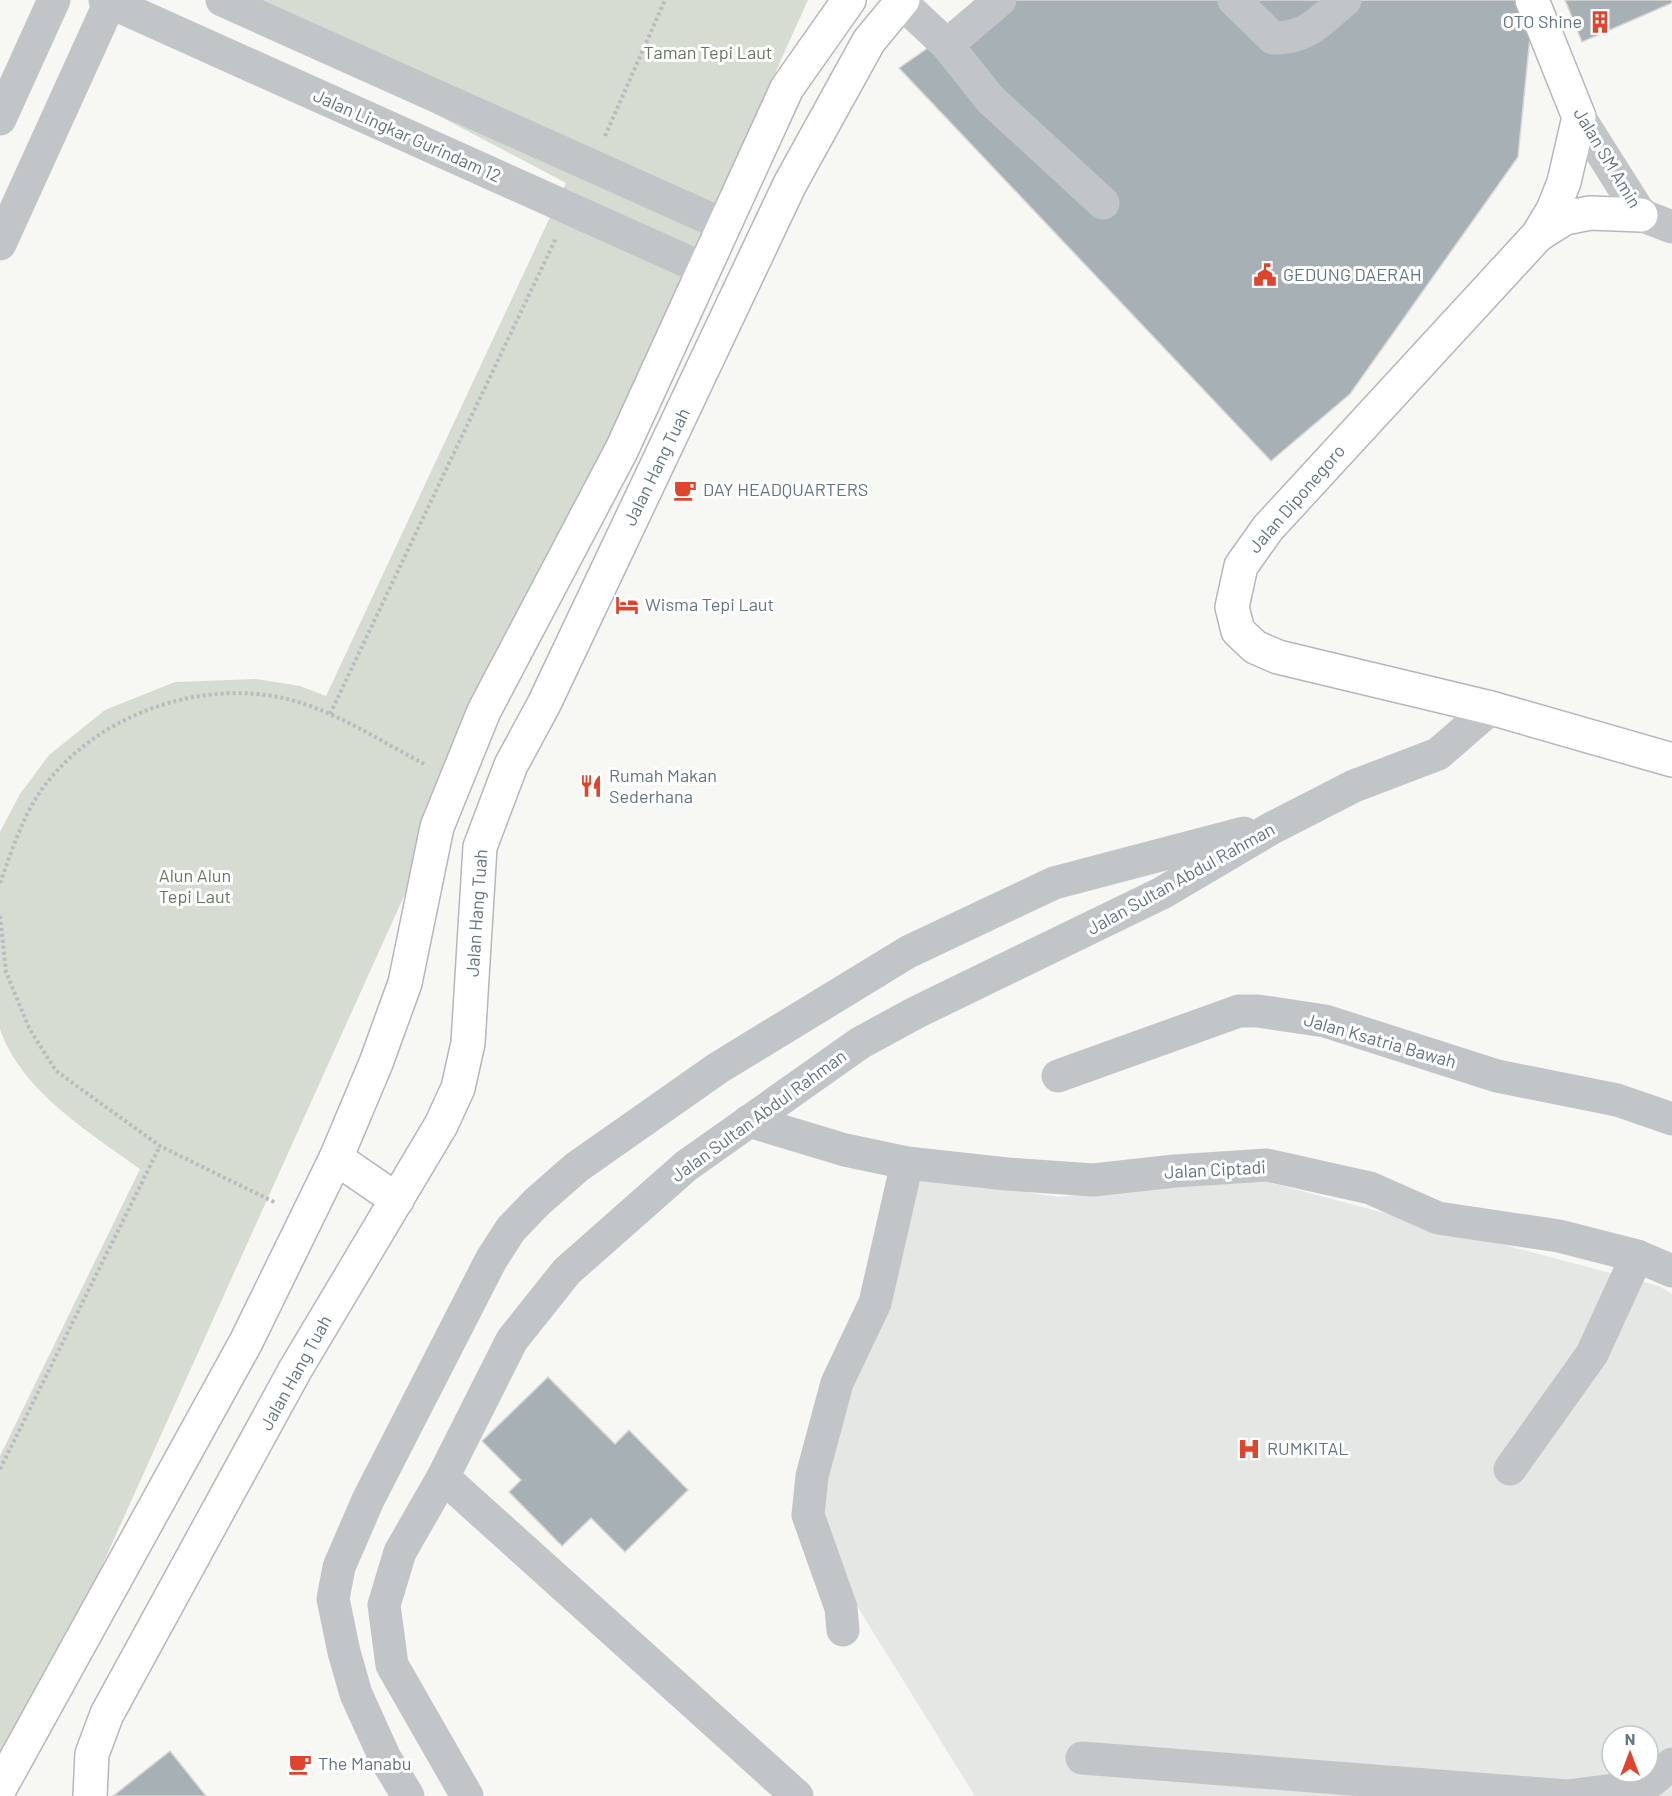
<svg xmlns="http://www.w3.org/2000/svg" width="1672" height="1796" viewBox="0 0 1672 1796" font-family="Barlow,sans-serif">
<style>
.built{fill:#e5e7e5;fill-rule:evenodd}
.green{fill:#d7dcd3}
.building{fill:#a7b1b5;stroke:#d9d8d7;stroke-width:1.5}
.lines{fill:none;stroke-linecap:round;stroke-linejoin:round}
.major-casing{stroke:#b2b8bb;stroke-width:36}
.highway-casing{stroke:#b4b8bb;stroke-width:36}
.path{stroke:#b9bcbe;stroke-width:4;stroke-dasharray:3 3;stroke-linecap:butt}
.minor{stroke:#c1c5c8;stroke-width:33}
.major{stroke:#fff;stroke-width:33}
.highway{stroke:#fff;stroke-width:33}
.labels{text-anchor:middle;stroke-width:6;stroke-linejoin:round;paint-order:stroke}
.poi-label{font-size:18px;fill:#63757e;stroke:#fff;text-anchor:start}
.park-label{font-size:18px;fill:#677762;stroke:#fff}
.street-label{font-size:18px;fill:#63757e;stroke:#fff}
</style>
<rect width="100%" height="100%" fill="#f7f7f4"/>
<path class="built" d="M902,1173L1058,1197L1249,1177L1659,1286L1672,1294V1796H975L852,1598L813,1514ZM1612,1736H1648V1772H1612Z"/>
<path class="green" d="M220,0H808L0,1792V1456L140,1169C89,1132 21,1091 0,1029V832L20,794L49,755L105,710L175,682L256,679L300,686L326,696L566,183Z"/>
<g class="building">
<polygon points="997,0 1526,0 1533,7 1518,157 1350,394 1271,461 899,68"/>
<polygon points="1565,0 1672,0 1672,3 1582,42"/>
<polygon points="548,1377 615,1444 629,1430 688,1490 625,1552 591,1518 562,1546 509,1492 521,1480 482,1441"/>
<polygon points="170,1751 206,1796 113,1796"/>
</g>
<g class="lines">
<g class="major-casing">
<g id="major">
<polyline points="1532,0 1579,117 1564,182 1553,210 1538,235 1268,528 1241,566 1232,607 1238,631 1255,647 1278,657 1491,708 1672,760"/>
<polyline points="1538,235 1565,218 1590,213 1641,215"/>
<polyline points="336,1158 397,1200"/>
</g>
</g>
<g class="highway-casing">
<g id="highway">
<polyline points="0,1788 246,1342 336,1158 376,1063 405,983 437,827 484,711 622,449 787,88 849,0"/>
<polyline points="90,1796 92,1754 107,1714 295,1370 441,1125 458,1088 468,1043 480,847 511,765 544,704 790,184 869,41 903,0"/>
</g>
</g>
<g class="path">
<polyline points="605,136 665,0"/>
<polyline points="330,714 556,238"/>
<path d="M0,883C11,853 21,821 38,795C91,715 204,675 295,701C342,715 384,743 426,765"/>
<polyline points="0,916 6,972 29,1028 56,1071 160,1146 276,1203"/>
<polyline points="0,1469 160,1146"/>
</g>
<g class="minor">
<polyline points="105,0 704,269"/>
<polyline points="222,0 724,225"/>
<polyline points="1000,0 947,45 990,99 1103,203"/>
<path d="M1234,0L1273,38C1307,39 1321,20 1345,0"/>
<polyline points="901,2 947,45"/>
<polyline points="1579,117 1641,215 1672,227"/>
<polyline points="0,119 54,0"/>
<polyline points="0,244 111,0"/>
<polyline points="1058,1076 1239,1011 1258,1011 1325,1021 1497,1076 1617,1100 1672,1119"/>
<polyline points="749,1121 845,1150 907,1163 1007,1174 1093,1180 1175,1171 1267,1165 1370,1188 1438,1218 1559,1236 1637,1256 1672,1271"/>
<polyline points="1510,1469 1592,1354 1637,1256"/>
<polyline points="443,1477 797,1796"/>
<polyline points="843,1630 841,1608 808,1515 812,1476 837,1383 875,1303 907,1163"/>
<polyline points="1082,1758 1567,1796 1645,1786 1672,1764"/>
<polyline points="408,1796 385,1758 356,1694 344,1652 333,1599 339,1567 368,1500 491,1260 511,1229 537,1202 577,1167 718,1068 908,952 1054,883 1244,833"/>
<polyline points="467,1796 392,1665 384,1605 400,1552 443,1477 512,1340 567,1271 686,1166 860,1043 917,1012 1162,893 1272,828 1354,786 1438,754 1491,708"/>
</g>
<use href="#major" class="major"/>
<use href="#highway" class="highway"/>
</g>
<defs>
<g id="building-bare" transform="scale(1.8)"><path d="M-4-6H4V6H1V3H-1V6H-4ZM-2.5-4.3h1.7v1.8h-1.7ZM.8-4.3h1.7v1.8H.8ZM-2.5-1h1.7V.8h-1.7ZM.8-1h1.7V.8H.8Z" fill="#df442d" stroke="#fff" stroke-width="2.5" paint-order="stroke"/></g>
<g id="civic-bare" transform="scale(1.8)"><path d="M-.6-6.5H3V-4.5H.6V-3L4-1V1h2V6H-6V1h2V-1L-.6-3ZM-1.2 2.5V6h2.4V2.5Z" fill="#df442d" stroke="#fff" stroke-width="2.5" paint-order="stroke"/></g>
<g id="cafe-bare" transform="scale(1.8)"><path d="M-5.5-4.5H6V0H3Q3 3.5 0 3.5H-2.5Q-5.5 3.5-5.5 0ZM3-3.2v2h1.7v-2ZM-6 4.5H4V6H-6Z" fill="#df442d" stroke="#fff" stroke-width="2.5" paint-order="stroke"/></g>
<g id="hotel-bare" transform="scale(1.8)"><path d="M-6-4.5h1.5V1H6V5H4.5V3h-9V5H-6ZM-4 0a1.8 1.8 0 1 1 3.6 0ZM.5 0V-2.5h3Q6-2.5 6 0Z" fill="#df442d" stroke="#fff" stroke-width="2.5" paint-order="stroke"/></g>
<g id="restaurant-bare" transform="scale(1.8)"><path d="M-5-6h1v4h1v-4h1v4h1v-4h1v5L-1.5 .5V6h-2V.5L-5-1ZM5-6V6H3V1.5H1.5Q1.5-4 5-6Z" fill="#df442d" stroke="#fff" stroke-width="2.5" paint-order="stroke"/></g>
<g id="hospital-bare" transform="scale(1.8)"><path d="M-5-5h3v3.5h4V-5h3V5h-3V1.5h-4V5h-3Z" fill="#df442d" stroke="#fff" stroke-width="2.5" paint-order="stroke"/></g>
</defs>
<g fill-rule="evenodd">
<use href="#building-bare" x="1600" y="22"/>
<use href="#civic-bare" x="1265" y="275"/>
<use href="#cafe-bare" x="685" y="490"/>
<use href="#hotel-bare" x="627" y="605"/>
<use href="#restaurant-bare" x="591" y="786"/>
<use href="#hospital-bare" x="1249" y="1449"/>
<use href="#cafe-bare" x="300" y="1764"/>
</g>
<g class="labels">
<g class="poi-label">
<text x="1582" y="28" text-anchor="end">OTO Shine</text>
<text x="1283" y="281">GEDUNG DAERAH</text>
<text x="703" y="496">DAY HEADQUARTERS</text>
<text x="645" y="611">Wisma Tepi Laut</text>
<text x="609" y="782">Rumah Makan<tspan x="609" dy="21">Sederhana</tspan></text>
<text x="1267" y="1455">RUMKITAL</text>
<text x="318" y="1770">The Manabu</text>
</g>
<g class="park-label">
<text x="708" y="59">Taman Tepi Laut</text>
<text x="195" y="882">Alun Alun<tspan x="195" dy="21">Tepi Laut</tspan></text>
</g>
<g class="street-label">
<text transform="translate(407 136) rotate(24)" y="6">Jalan Lingkar Gurindam 12</text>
<text transform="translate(1607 158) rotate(59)" y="6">Jalan SM Amin</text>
<text transform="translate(657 467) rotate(-64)" y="6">Jalan Hang Tuah</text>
<text transform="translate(1297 499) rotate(-49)" y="6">Jalan Diponegoro</text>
<text transform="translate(1181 879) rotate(-29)" y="6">Jalan Sultan Abdul Rahman</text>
<text transform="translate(477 913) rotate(-86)" y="6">Jalan Hang Tuah</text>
<text transform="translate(1380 1041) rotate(16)" y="6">Jalan Ksatria Bawah</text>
<text transform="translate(759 1116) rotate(-36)" y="6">Jalan Sultan Abdul Rahman</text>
<text transform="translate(1215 1170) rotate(-3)" y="6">Jalan Ciptadi</text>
<text transform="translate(296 1373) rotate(-61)" y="6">Jalan Hang Tuah</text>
</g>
</g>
<g transform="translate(1630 1754)"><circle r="28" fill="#ffffff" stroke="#c1c8cb" stroke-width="1.5"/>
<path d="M0-4.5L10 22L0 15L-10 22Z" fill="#df442d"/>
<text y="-9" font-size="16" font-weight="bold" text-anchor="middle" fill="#63757e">N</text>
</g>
</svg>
